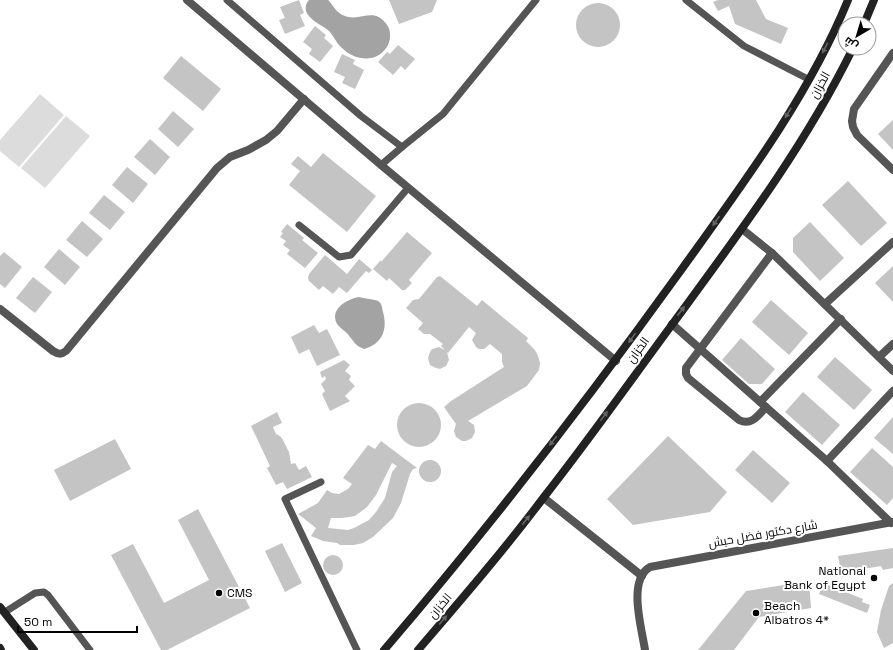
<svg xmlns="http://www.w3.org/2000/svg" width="893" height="650" viewBox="0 0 893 650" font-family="'Space Grotesk',Cairo,sans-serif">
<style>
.green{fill:#dcdcdc}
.water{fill:#a3a3a3}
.building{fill:#c4c4c4;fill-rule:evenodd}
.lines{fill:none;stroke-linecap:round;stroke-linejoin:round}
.service{stroke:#555;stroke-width:7}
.minor{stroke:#555;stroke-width:8}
.secondary{stroke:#222;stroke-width:8}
.oneway{fill:#646464}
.poi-dot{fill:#000;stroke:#fff;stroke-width:1.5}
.labels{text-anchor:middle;stroke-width:4;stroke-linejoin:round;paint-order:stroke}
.street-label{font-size:12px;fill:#000;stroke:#fff}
.poi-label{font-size:12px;fill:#000;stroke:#fff;text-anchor:start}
</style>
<rect width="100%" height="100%" fill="#fff"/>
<g class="green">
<polygon points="40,94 64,115 19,167 0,151 0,140"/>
<polygon points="66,116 90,136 45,188 21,168"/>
</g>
<g class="water">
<path d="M309,0H328C334,6 336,13 345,16C361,22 374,6 387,25C391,30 391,39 388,45C378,64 355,61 342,48C336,43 334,36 329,31C322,25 309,20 306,11C305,7 306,3 309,0Z"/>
<path d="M359,297C363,298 376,300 378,301C382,303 382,308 383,312C388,330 382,344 364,349C356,346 355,343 350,337C347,332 341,329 337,324C329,309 347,299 359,297Z"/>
</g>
<g class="building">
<polygon points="299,0 304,13 300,15 305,26 285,34 279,20 285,18 280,7"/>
<polygon points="389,0 437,0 432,12 399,24"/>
<polygon points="718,0 756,0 766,19 788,28 781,44 735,24 729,6 718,11 713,2"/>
<circle cx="598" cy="25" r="22"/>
<polygon points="315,26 326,35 324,38 333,46 320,62 309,54 312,49 303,42"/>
<polygon points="398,45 415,59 405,70 401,66 393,75 378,62 387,52 390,54"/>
<polygon points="342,54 355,60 353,64 364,70 355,89 342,83 345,77 334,72"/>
<polygon points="181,56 221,89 203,111 163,78"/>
<polygon points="173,111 194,129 178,147 158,129"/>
<polygon points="893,120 893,150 878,134"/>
<polygon points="150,139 170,157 155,175 134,157"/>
<polygon points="323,153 376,196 347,232 289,185 300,171 291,164 298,156 311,167"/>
<polygon points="127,167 148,184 133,203 112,185"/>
<polygon points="848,181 887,223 861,246 822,205"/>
<polygon points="104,195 125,212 110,230 89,213"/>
<polygon points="82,221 103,239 87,257 66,240"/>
<polygon points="810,222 844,258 820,281 793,252 793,238"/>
<polygon points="287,224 304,238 302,240 318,253 305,268 287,254 290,250 283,245 286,241 280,237 283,233 281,232"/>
<polygon points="407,232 432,253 409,280 412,283 405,290 402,290 389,278 387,281 373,269 380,261 382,261"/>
<polygon points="59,249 80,267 65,285 44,267"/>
<polygon points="4,252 22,267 5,288 0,284 0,256"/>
<polygon points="325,255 347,274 359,259 372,270 369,273 366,271 347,293 339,287 333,294 323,286 319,290 309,281 308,278 309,274"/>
<polygon points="893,266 893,302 875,283"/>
<polygon points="440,276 477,306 482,300 528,338 526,341 535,350 538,356 540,363 539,370 527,386 468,421 474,425 475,432 472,438 466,441 462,441 456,437 454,431 456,424 444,407 451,401 504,367 502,362 502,354 490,344 484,349 479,349 476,347 472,340 476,333 469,327 448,353 447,352 449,360 446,366 440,369 436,368 430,365 428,358 430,352 432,349 439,347 445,350 441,346 443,344 430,334 424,334 418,329 423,323 406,308 413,300 419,299 437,277"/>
<polygon points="33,277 52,292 35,313 16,298"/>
<polygon points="771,300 808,333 789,355 752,322"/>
<polygon points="314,325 319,333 327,329 340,355 317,366 309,349 299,354 291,337"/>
<polygon points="741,338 775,369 762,384 749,384 722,360"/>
<polygon points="835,357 872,390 854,410 817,377"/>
<polygon points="344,360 350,365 345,371 351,376 349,380 355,386 345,396 350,401 330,411 322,394 325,391 321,384 326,379 325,376 322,378 320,372"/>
<polygon points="803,392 840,425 822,445 785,412"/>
<circle cx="419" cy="425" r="22"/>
<polygon points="277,412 282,423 273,427 276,434 280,436 283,440 289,452 291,464 295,463 299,470 306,466 312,477 287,489 283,482 276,485 267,468 270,466 251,426"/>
<polygon points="893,417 893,454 874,438"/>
<polygon points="668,436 727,492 710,512 633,525 607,499"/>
<polygon points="115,439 131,469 70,501 54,470"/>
<path d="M381,441L417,468L413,469L410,474L401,503L393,518L373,537L363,543L354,545H340L337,543L323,541L311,536L316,528L298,514L318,503L327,490L332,493L339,494L348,489L352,484L343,478L368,445L375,449ZM392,463L397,466L392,472L385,498L376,512L369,520L354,528L348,530L328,528L331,518H342L355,516L367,507L376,495Z"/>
<polygon points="872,448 893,467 893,498 887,505 850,472"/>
<polygon points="753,450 790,483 772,503 735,470"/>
<circle cx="430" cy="471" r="11"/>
<polygon points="198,509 250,608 167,650 161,650 111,555 133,544 164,603 209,580 178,520"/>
<polygon points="282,543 302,583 285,592 265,551"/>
<polygon points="893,548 893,568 883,570 881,566 863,569 864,574 842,577 838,556"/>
<circle cx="333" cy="565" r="10"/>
<polygon points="809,581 811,608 759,617 734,650 698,650 746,591"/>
<polygon points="823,583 863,599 862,602 870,605 867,613 819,594"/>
<polygon points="893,583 893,643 884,648 877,632 881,610 889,586"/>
</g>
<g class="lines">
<g class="service">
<polyline points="227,0 361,116 402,147 443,114 536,0"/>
<polyline points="686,0 744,46 808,79"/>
<polyline points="381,165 402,147"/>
<polyline points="299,225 339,257 351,255 408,188"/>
<polyline points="321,482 285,499 357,650"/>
<polyline points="5,612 35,593 44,592 48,595 90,650"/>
</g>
<g class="minor">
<polyline points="187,0 381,165 616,361"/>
<polyline points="893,53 854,109 852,121 853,127 857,135 893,170"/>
<polyline points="742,229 772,253 893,371"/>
<polyline points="825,304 893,242"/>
<path d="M0,309L53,351C58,354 61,355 66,351L217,168L230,157L248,150L266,140L277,131L304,99"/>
<polyline points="672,324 827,461 891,523"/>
<polyline points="879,357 893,344"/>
<polyline points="760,402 841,319"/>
<path d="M766,407C758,416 751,426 739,420L688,378L686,374V368L772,253"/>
<polyline points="827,461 893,391"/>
<polyline points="544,498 642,576"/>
<path d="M645,650C642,629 627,580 650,567L893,522"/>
</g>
<g class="secondary">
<polyline points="864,24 874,0"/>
<polyline points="0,607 34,650"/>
<polyline points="0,648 1,650"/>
<path d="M384,650C488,529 586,402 679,273C740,188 808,98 848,0"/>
<path d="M418,650C461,600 504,550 544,497C588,441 629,383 671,326C737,236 804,148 853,48"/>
</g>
</g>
<defs><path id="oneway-solid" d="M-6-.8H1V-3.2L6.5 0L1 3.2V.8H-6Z"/></defs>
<g class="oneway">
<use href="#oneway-solid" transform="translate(825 48) rotate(117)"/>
<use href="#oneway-solid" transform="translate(788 113) rotate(121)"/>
<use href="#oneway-solid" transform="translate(716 221) rotate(125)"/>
<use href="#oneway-solid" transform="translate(681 311) rotate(-53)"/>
<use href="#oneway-solid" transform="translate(632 338) rotate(126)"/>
<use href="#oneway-solid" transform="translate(604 416) rotate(-54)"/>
<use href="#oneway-solid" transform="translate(553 441) rotate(128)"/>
<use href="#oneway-solid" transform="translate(526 520) rotate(-51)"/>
<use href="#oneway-solid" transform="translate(443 620) rotate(-50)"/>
</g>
<g class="poi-dot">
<circle cx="874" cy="578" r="4"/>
<circle cx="219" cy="593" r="4"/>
<circle cx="756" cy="613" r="4"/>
</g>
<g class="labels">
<g class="street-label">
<text transform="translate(820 85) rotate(-61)" y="4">الخزان</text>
<text transform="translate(638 350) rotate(-54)" y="4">الخزان</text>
<text transform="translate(763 534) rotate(-10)" y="4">شارع دكتور فضل حبش</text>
<text transform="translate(440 606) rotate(-50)" y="4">الخزان</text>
</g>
<g class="poi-label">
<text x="866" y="575" text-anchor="end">National<tspan x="866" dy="14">Bank of Egypt</tspan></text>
<text x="227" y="597">CMS</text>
<text x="764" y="610">Beach<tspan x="764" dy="14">Albatros 4*</tspan></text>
</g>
</g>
<g transform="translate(857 36) rotate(218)"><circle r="19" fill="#ffffff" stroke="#999999"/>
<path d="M0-3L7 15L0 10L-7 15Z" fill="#000000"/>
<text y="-6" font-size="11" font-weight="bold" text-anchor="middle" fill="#000000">ش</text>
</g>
<path d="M18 626v6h119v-6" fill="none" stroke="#000000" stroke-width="2"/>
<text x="24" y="626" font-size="12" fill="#000000" stroke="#ffffff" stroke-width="3" paint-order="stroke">50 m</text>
</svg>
